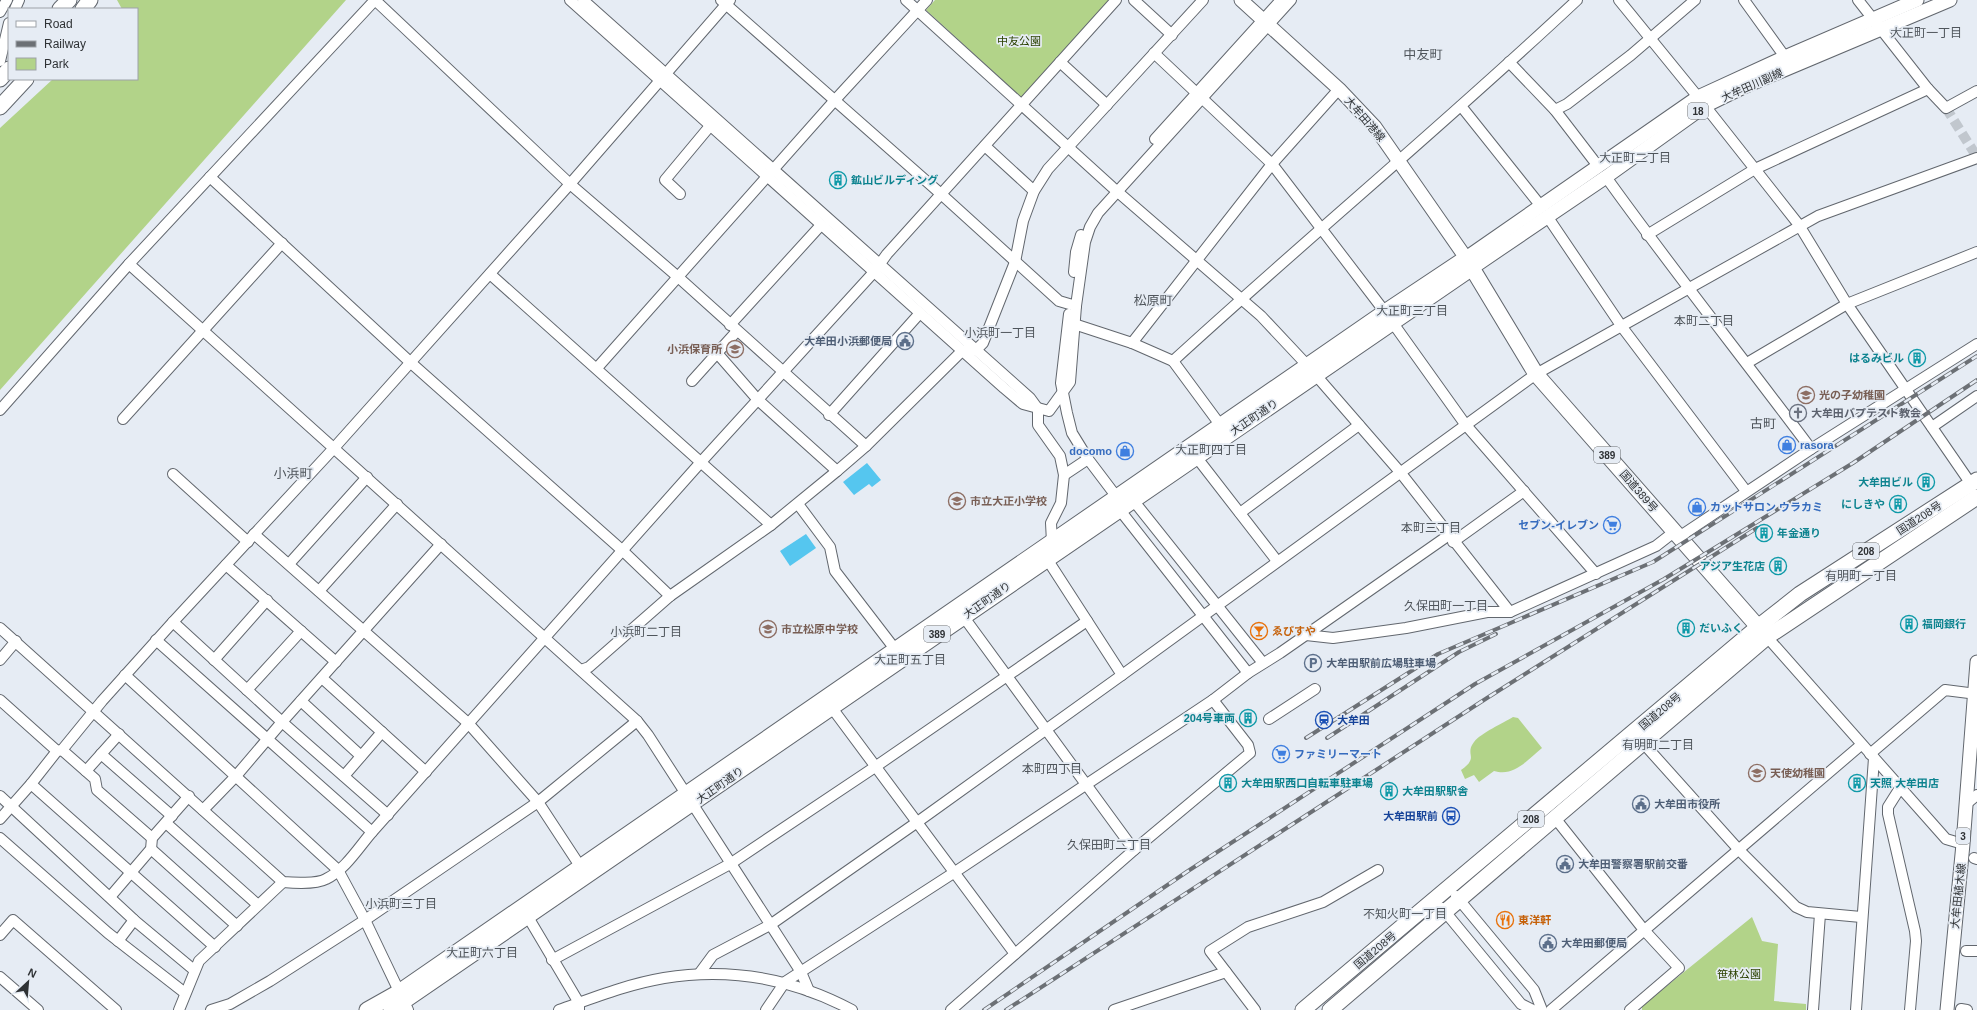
<svg xmlns="http://www.w3.org/2000/svg" width="1977" height="1010" viewBox="0 0 1977 1010" font-family="Helvetica,'Noto Sans JP',sans-serif">
<style>
.green{fill:#b2d389}
.water{fill:#55c6ef}
.lines{fill:none;stroke-linecap:round;stroke-linejoin:round}
.minor-tunnel{stroke:#c1c7ce;stroke-width:10;stroke-dasharray:10 5;stroke-linecap:butt}
.minor-casing{stroke:#62676e;stroke-width:12}
.major-casing{stroke:#62676e;stroke-width:15}
.highway-casing{stroke:#62676e;stroke-width:17}
.minor{stroke:#fff;stroke-width:10}
.major{stroke:#fff;stroke-width:13}
.highway{stroke:#fff;stroke-width:15}
.rail-casing{stroke:#6c7075;stroke-width:4}
.rail{stroke:#e6ecf4;stroke-width:2.5;stroke-dasharray:8;stroke-linecap:butt}
.labels{text-anchor:middle;stroke-width:3.5;stroke-linejoin:round;paint-order:stroke}
.shield{fill:#e6ecf4;stroke:#666a6e;stroke-width:1}
.shield-label{font-size:10px;font-weight:bold;fill:#2f3235}
.park-label{font-size:11px;fill:#2b4101;stroke:#e6ecf4}
.street-label{font-size:11px;fill:#2f3235;stroke:#e6ecf4}
.culture-label{font-size:11px;font-weight:bold;fill:#0d838f;stroke:#e6ecf4;text-anchor:start}
.service-label{font-size:11px;font-weight:bold;fill:#4e5e75;stroke:#e6ecf4;text-anchor:start}
.education-label{font-size:11px;font-weight:bold;fill:#785e54;stroke:#e6ecf4;text-anchor:start}
.worship-label{font-size:11px;font-weight:bold;fill:#5b616d;stroke:#e6ecf4;text-anchor:start}
.shop-label{font-size:11px;font-weight:bold;fill:#366cbe;stroke:#e6ecf4;text-anchor:start}
.food-label{font-size:11px;font-weight:bold;fill:#c56008;stroke:#e6ecf4;text-anchor:start}
.transit-label{font-size:11px;font-weight:bold;fill:#164399;stroke:#e6ecf4;text-anchor:start}
.neighbourhood-label{font-size:12px;fill:#4f555b;stroke:#e6ecf4}
.quarter-label{font-size:13px;fill:#4f555b;stroke:#e6ecf4}
</style>
<rect width="100%" height="100%" fill="#e6ecf4"/>
<g class="green">
<polygon points="117,0 346,0 0,390 0,128 53,79 137,79 137,9 122,9"/>
<polygon points="935,0 1112,0 1022,98 926,10"/>
<path d="M1513,717L1518,718L1542,748C1526,761 1514,777 1494,771L1479,782L1474,775L1465,779L1461,770C1480,757 1464,755 1474,742C1481,733 1503,723 1513,717Z"/>
<polygon points="1752,917 1762,941 1778,944 1774,1001 1806,1004 1806,1010 1642,1010 1642,1006"/>
</g>
<g class="water">
<polygon points="867,463 881,480 872,487 869,484 854,495 843,482"/>
<polygon points="806,534 816,548 790,566 780,551"/>
</g>
<g class="lines">
<polyline class="minor-tunnel" points="1946,108 1977,157"/>
<g class="minor-casing">
<g id="minor">
<polyline points="375,0 129,264 637,721 648,735 801,972 809,991"/>
<polyline points="375,0 570,184 678,277 866,446"/>
<polyline points="570,0 1004,388 1023,404 1049,411 1070,382 1076,306 1085,242 1090,227 1098,213 1291,0"/>
<polyline points="583,0 1030,398 1038,409 1038,425 1060,456 1064,475 1061,503 1051,523 1052,542 1054,546"/>
<polyline points="721,0 941,194 1059,301 1076,306"/>
<polyline points="906,0 1112,187 1261,316 1307,365 1400,472 1510,612"/>
<polyline points="1134,0 1172,35"/>
<polyline points="1619,0 1698,97 1799,225 1847,304 1971,484"/>
<polyline points="1744,0 1785,57"/>
<polyline points="1858,0 1928,89 1946,108 1977,91"/>
<polyline points="15,9 19,0"/>
<polyline points="0,12 7,0"/>
<polyline points="1154,53 1272,164 1385,312 1465,424 1596,574"/>
<polyline points="0,61 9,23"/>
<polyline points="1060,62 1107,105"/>
<polyline points="1509,62 1555,110 1598,166"/>
<polyline points="1461,106 1540,205"/>
<polyline points="1555,110 1567,104 1631,55 1695,0"/>
<polyline points="1155,139 1281,0"/>
<polyline points="985,146 1034,191"/>
<polyline points="210,177 410,362 623,551 670,596"/>
<path d="M1606,177C1672,269 1743,358 1811,449"/>
<polyline points="680,194 665,180 710,126"/>
<polyline points="1547,216 1622,327 1746,491"/>
<polyline points="1647,235 1755,169 1928,89"/>
<polyline points="1074,272 1076,252 1081,235"/>
<polyline points="490,274 771,525"/>
<polyline points="1069,314 1061,383 1067,413 1072,433 1088,459 1116,496 1119,509 1248,673"/>
<polyline points="1074,324 1132,343 1173,361 1221,426"/>
<polyline points="730,325 821,225"/>
<polyline points="1132,343 1272,164 1339,89"/>
<polyline points="717,353 758,400 837,471"/>
<path d="M1173,361C1306,239 1445,124 1577,0"/>
<polyline points="1747,363 1847,304 1977,252"/>
<polyline points="597,368 835,100 927,0"/>
<polyline points="692,381 737,331"/>
<polyline points="0,410 129,264"/>
<polyline points="829,415 920,313"/>
<polyline points="123,419 282,243"/>
<polyline points="1932,427 1977,396"/>
<polyline points="1194,454 1277,561"/>
<polyline points="173,474 248,542"/>
<polyline points="1064,475 1088,459"/>
<polyline points="1128,499 1133,500 1263,663"/>
<polyline points="798,504 830,547 835,571 898,653"/>
<polyline points="1240,513 1359,425"/>
<polyline points="254,534 468,723 538,802 580,866"/>
<polyline points="1679,537 1811,449 1977,344"/>
<polyline points="1453,542 1524,491"/>
<polyline points="1047,559 1122,675"/>
<polyline points="289,564 367,477"/>
<polyline points="226,565 336,662"/>
<polyline points="319,591 397,504"/>
<polyline points="963,616 1134,850"/>
<polyline points="173,622 282,722 388,815"/>
<path d="M0,628L283,882C294,883 317,884 326,879C345,870 359,847 372,832L701,462L874,272L887,254L1116,0"/>
<polyline points="1306,635 1333,638 1406,628 1487,612 1510,612 1656,546 1674,532"/>
<polyline points="1767,637 1946,839 1963,844"/>
<polyline points="156,640 372,832"/>
<polyline points="0,660 16,641"/>
<polyline points="214,660 267,600"/>
<polyline points="581,670 589,667 670,596 771,525 837,471 866,446 962,351 976,350 983,343 1015,262 1023,221 1034,191 1048,169 1203,0"/>
<polyline points="125,675 338,870 365,920 408,1010"/>
<polyline points="322,678 426,772"/>
<polyline points="247,690 301,631"/>
<polyline points="0,700 57,751"/>
<polyline points="301,701 361,756"/>
<polyline points="832,708 1015,954"/>
<polyline points="1269,719 1315,689"/>
<polyline points="1644,744 1739,850 1796,907 1807,912 1861,917"/>
<polyline points="62,750 95,779 97,790 152,838"/>
<polyline points="101,754 172,816"/>
<polyline points="1870,754 1945,690 1977,694"/>
<polyline points="86,771 119,734"/>
<polyline points="344,776 382,732"/>
<polyline points="31,784 215,947"/>
<polyline points="1900,788 1888,807 1888,814 1915,931 1916,941 1910,1010"/>
<polyline points="0,796 134,920 194,970"/>
<polyline points="1965,805 1977,795"/>
<polyline points="203,810 236,776 282,722 441,544"/>
<polyline points="1555,818 1644,930 1679,968 1630,1010"/>
<polyline points="0,819 31,784 57,751 62,750 102,701 173,622 334,448 570,184 730,0"/>
<polyline points="166,823 258,905"/>
<polyline points="0,838 108,933 185,993"/>
<polyline points="151,849 237,926"/>
<polyline points="1974,858 1977,859"/>
<polyline points="1456,896 1534,990 1542,1010"/>
<polyline points="110,897 151,849 152,838 189,796"/>
<polyline points="1442,908 1521,1004 1533,1010"/>
<polyline points="528,917 579,1003 579,1010"/>
<polyline points="0,935 13,920 116,1010"/>
<polyline points="118,941 134,920"/>
<polyline points="1966,951 1977,951"/>
<polyline points="552,960 730,864 875,767 1087,621"/>
<polyline points="699,974 713,955 770,925 916,823 1122,675 1536,374 1818,216 1977,158"/>
<polyline points="0,977 38,1010"/>
<polyline points="1961,1009 1967,1010"/>
<polyline points="179,1010 199,961 283,882"/>
<polyline points="211,1010 230,1004 270,981 365,920 538,802 637,721"/>
<path d="M559,1010C593,998 628,984 664,978C731,967 792,978 852,1010"/>
<polyline points="766,1010 785,982 955,872 1213,700 1248,673 1280,653 1449,535"/>
<polyline points="951,1010 1134,850 1250,753 1248,745 1213,700"/>
<polyline points="1114,1010 1226,972"/>
<polyline points="1255,1010 1210,951 1248,927 1323,902 1378,870"/>
<polyline points="1551,1010 1861,745"/>
<polyline points="1813,1010 1820,914"/>
<polyline points="1856,1010 1874,758"/>
</g>
</g>
<g class="major-casing">
<g id="major">
<polyline points="1241,0 1339,89 1375,127 1466,258 1698,97 1785,57 1917,0"/>
<polyline points="1472,268 1606,177 1705,106 1746,86 1950,0"/>
<polyline points="1947,1010 1963,844 1977,662"/>
</g>
</g>
<g class="highway-casing">
<g id="highway">
<polyline points="60,9 69,0"/>
<polyline points="83,9 90,0"/>
<polyline points="0,79 9,69"/>
<polyline points="0,107 26,79"/>
<polyline points="367,1010 399,992 1385,312 1466,258 1536,374 1767,637"/>
<polyline points="391,1010 1472,268"/>
<polyline points="1303,1010 1758,627 1800,594 1977,480"/>
<polyline points="1330,1010 1767,637 1977,497"/>
</g>
</g>
<use href="#minor" class="minor"/>
<use href="#major" class="major"/>
<use href="#highway" class="highway"/>
<g class="rail-casing">
<g id="rail">
<polyline points="1306,738 1438,654 1653,562 1977,356"/>
<polyline points="1327,738 1459,652 1496,634"/>
<polyline points="984,1010 1188,871 1475,684 1664,579 1853,463 1977,380"/>
<polyline points="1006,1010 1487,698 1757,528"/>
</g>
</g>
<use href="#rail" class="rail"/>
</g>
<defs>
<g id="building-ring" transform="scale(0.9)"><circle r="9.5" fill="#e6ecf4" stroke="#0f9aa8" stroke-width="1.5"/><path d="M-4-6H4V6H1V3H-1V6H-4ZM-2.5-4.3h1.7v1.8h-1.7ZM.8-4.3h1.7v1.8H.8ZM-2.5-1h1.7V.8h-1.7ZM.8-1h1.7V.8H.8Z" fill="#0f9aa8"/></g>
<g id="civic-ring" transform="scale(0.9)"><circle r="9.5" fill="#e6ecf4" stroke="#5c6f8a" stroke-width="1.5"/><path d="M-.6-6.5H3V-4.5H.6V-3L4-1V1h2V6H-6V1h2V-1L-.6-3ZM-1.2 2.5V6h2.4V2.5Z" fill="#5c6f8a"/></g>
<g id="school-ring" transform="scale(0.9)"><circle r="9.5" fill="#e6ecf4" stroke="#8d6e63" stroke-width="1.5"/><path d="M0-5L7-2L0 1L-7-2ZM-4 1L0 2.5L4 1V4Q0 6-4 4Z" fill="#8d6e63"/></g>
<g id="church-ring" transform="scale(0.9)"><circle r="9.5" fill="#e6ecf4" stroke="#6b7280" stroke-width="1.5"/><path d="M-1.2-6h2.4v3.5h3.3v2.4h-3.3V6h-2.4V-.1h-3.3v-2.4h3.3Z" fill="#6b7280"/></g>
<g id="shop-ring" transform="scale(0.9)"><circle r="9.5" fill="#e6ecf4" stroke="#3f7fe0" stroke-width="1.5"/><path d="M-5-2.5h2.3a2.7 3.5 0 0 1 5.4 0H5L5.5 6h-11ZM-1.5-2.5h3a1.5 2.3 0 0 0-3 0Z" fill="#3f7fe0"/></g>
<g id="supermarket-ring" transform="scale(0.9)"><circle r="9.5" fill="#e6ecf4" stroke="#3f7fe0" stroke-width="1.5"/><path d="M-6-5.5h2.5l.6 2H6L4.5 2H-2.5L-4.4-4H-6ZM-1.5 3.2a1.3 1.3 0 1 0 .1 0ZM3 3.2a1.3 1.3 0 1 0 .1 0Z" fill="#3f7fe0"/></g>
<g id="bar-ring" transform="scale(0.9)"><circle r="9.5" fill="#e6ecf4" stroke="#e8710a" stroke-width="1.5"/><path d="M-6-5H6L.8 .8V4.5H3.5V6h-7V4.5H-.8V.8Z" fill="#e8710a"/></g>
<g id="parking-ring" transform="scale(0.9)"><circle r="9.5" fill="#e6ecf4" stroke="#5c6f8a" stroke-width="1.5"/><path d="M-3.5-5.5H1a3.5 3.5 0 0 1 0 7H-1V5.5H-3.5ZM-1-3.4V-.6H.8a1.4 1.4 0 0 0 0-2.8Z" fill="#5c6f8a"/></g>
<g id="station-ring" transform="scale(0.9)"><circle r="9.5" fill="#e6ecf4" stroke="#1a4fb4" stroke-width="1.5"/><path d="M-3-6H3Q5-6 5-4V2Q5 4 3 4L4.5 6H3L1.5 4h-3L-3 6H-4.5L-3 4Q-5 4-5 2V-4Q-5-6-3-6ZM-3.5-4v3h7v-3ZM-3.5 1v1.5H-2V1ZM2 1v1.5H3.5V1Z" fill="#1a4fb4"/></g>
<g id="bus-ring" transform="scale(0.9)"><circle r="9.5" fill="#e6ecf4" stroke="#1a4fb4" stroke-width="1.5"/><path d="M-5-6H5V4H4V6H2V4H-2V6H-4V4H-5ZM-3.5-4V0h7V-4ZM-3.5 1.2v1.5H-2V1.2ZM2 1.2v1.5H3.5V1.2Z" fill="#1a4fb4"/></g>
<g id="restaurant-ring" transform="scale(0.9)"><circle r="9.5" fill="#e6ecf4" stroke="#e8710a" stroke-width="1.5"/><path d="M-5-6h1v4h1v-4h1v4h1v-4h1v5L-1.5 .5V6h-2V.5L-5-1ZM5-6V6H3V1.5H1.5Q1.5-4 5-6Z" fill="#e8710a"/></g>
</defs>
<g fill-rule="evenodd">
<use href="#building-ring" x="838" y="180"/>
<use href="#civic-ring" x="905" y="341"/>
<use href="#school-ring" x="735" y="349"/>
<use href="#building-ring" x="1917" y="358"/>
<use href="#school-ring" x="1806" y="395"/>
<use href="#church-ring" x="1798" y="413"/>
<use href="#shop-ring" x="1787" y="445"/>
<use href="#shop-ring" x="1125" y="451"/>
<use href="#building-ring" x="1926" y="482"/>
<use href="#school-ring" x="957" y="501"/>
<use href="#building-ring" x="1898" y="504"/>
<use href="#shop-ring" x="1697" y="507"/>
<use href="#supermarket-ring" x="1612" y="525"/>
<use href="#building-ring" x="1764" y="533"/>
<use href="#building-ring" x="1778" y="566"/>
<use href="#building-ring" x="1909" y="624"/>
<use href="#building-ring" x="1686" y="628"/>
<use href="#school-ring" x="768" y="629"/>
<use href="#bar-ring" x="1259" y="631"/>
<use href="#parking-ring" x="1313" y="663"/>
<use href="#building-ring" x="1248" y="718"/>
<use href="#station-ring" x="1324" y="720"/>
<use href="#supermarket-ring" x="1281" y="754"/>
<use href="#school-ring" x="1757" y="773"/>
<use href="#building-ring" x="1228" y="783"/>
<use href="#building-ring" x="1857" y="783"/>
<use href="#building-ring" x="1389" y="791"/>
<use href="#civic-ring" x="1641" y="804"/>
<use href="#bus-ring" x="1451" y="816"/>
<use href="#civic-ring" x="1565" y="864"/>
<use href="#restaurant-ring" x="1505" y="920"/>
<use href="#civic-ring" x="1548" y="943"/>
</g>
<g class="labels">
<g class="shield">
<rect x="1688" y="103" width="20" height="16" rx="3"/>
<rect x="1594" y="447" width="26" height="16" rx="3"/>
<rect x="1853" y="543" width="26" height="16" rx="3"/>
<rect x="924" y="626" width="26" height="16" rx="3"/>
<rect x="1518" y="811" width="26" height="16" rx="3"/>
<rect x="1956" y="828" width="14" height="16" rx="3"/>
</g>
<g class="shield-label">
<text x="1698" y="115">18</text>
<text x="1607" y="459">389</text>
<text x="1866" y="555">208</text>
<text x="937" y="638">389</text>
<text x="1531" y="823">208</text>
<text x="1963" y="840">3</text>
</g>
<g class="park-label">
<text x="1019" y="45">中友公園</text>
<text x="1739" y="978">笹林公園</text>
</g>
<g class="street-label">
<text transform="translate(1752 85) rotate(-24)" y="4">大牟田川副線</text>
<text transform="translate(1365 119) rotate(49)" y="4">大牟田港線</text>
<text transform="translate(1254 417) rotate(-34)" y="4">大正町通り</text>
<text transform="translate(1639 491) rotate(49)" y="4">国道389号</text>
<text transform="translate(1919 518) rotate(-33)" y="4">国道208号</text>
<text transform="translate(987 600) rotate(-35)" y="4">大正町通り</text>
<text transform="translate(1660 711) rotate(-40)" y="4">国道208号</text>
<text transform="translate(720 785) rotate(-35)" y="4">大正町通り</text>
<text transform="translate(1958 896) rotate(-84)" y="4">大牟田植木線</text>
<text transform="translate(1375 950) rotate(-40)" y="4">国道208号</text>
</g>
<g class="culture-label">
<text x="851" y="184">鉱山ビルディング</text>
<text x="1904" y="362" text-anchor="end">はるみビル</text>
<text x="1913" y="486" text-anchor="end">大牟田ビル</text>
<text x="1885" y="508" text-anchor="end">にしきや</text>
<text x="1777" y="537">年金通り</text>
<text x="1765" y="570" text-anchor="end">アジア生花店</text>
<text x="1922" y="628">福岡銀行</text>
<text x="1699" y="632">だいふく</text>
<text x="1235" y="722" text-anchor="end">204号車両</text>
<text x="1241" y="787">大牟田駅西口自転車駐車場</text>
<text x="1870" y="787">天照 大牟田店</text>
<text x="1402" y="795">大牟田駅駅舎</text>
</g>
<g class="service-label">
<text x="892" y="345" text-anchor="end">大牟田小浜郵便局</text>
<text x="1326" y="667">大牟田駅前広場駐車場</text>
<text x="1654" y="808">大牟田市役所</text>
<text x="1578" y="868">大牟田警察署駅前交番</text>
<text x="1561" y="947">大牟田郵便局</text>
</g>
<g class="education-label">
<text x="722" y="353" text-anchor="end">小浜保育所</text>
<text x="1819" y="399">光の子幼稚園</text>
<text x="970" y="505">市立大正小学校</text>
<text x="781" y="633">市立松原中学校</text>
<text x="1770" y="777">天使幼稚園</text>
</g>
<g class="worship-label">
<text x="1811" y="417">大牟田バプテスト教会</text>
</g>
<g class="shop-label">
<text x="1800" y="449">rasora</text>
<text x="1112" y="455" text-anchor="end">docomo</text>
<text x="1710" y="511">カットサロン ウラカミ</text>
<text x="1599" y="529" text-anchor="end">セブン-イレブン</text>
<text x="1294" y="758">ファミリーマート</text>
</g>
<g class="food-label">
<text x="1272" y="635">ゑびすや</text>
<text x="1518" y="924">東洋軒</text>
</g>
<g class="transit-label">
<text x="1337" y="724">大牟田</text>
<text x="1438" y="820" text-anchor="end">大牟田駅前</text>
</g>
<g class="neighbourhood-label">
<text x="1926" y="37">大正町一丁目</text>
<text x="1635" y="162">大正町二丁目</text>
<text x="1412" y="315">大正町三丁目</text>
<text x="1704" y="325">本町二丁目</text>
<text x="1000" y="337">小浜町一丁目</text>
<text x="1211" y="454">大正町四丁目</text>
<text x="1431" y="532">本町三丁目</text>
<text x="1861" y="580">有明町一丁目</text>
<text x="1446" y="610">久保田町一丁目</text>
<text x="646" y="636">小浜町二丁目</text>
<text x="910" y="664">大正町五丁目</text>
<text x="1658" y="749">有明町二丁目</text>
<text x="1052" y="773">本町四丁目</text>
<text x="1109" y="849">久保田町二丁目</text>
<text x="401" y="908">小浜町三丁目</text>
<text x="1405" y="918">不知火町一丁目</text>
<text x="482" y="957">大正町六丁目</text>
</g>
<g class="quarter-label">
<text x="1423" y="59">中友町</text>
<text x="1153" y="305">松原町</text>
<text x="1763" y="428">古町</text>
<text x="293" y="478">小浜町</text>
</g>
</g>
<rect x="8" y="8" width="130" height="72" fill="#e6ecf4" stroke="#9da2a8"/>
<rect x="16" y="21" width="20" height="6" fill="#ffffff" stroke="#9da2a8"/>
<text x="44" y="28" font-size="12" fill="#2f3235">Road</text>
<rect x="16" y="41" width="20" height="6" fill="#6c7075" stroke="#9da2a8"/>
<text x="44" y="48" font-size="12" fill="#2f3235">Railway</text>
<rect x="16" y="58" width="20" height="12" fill="#b2d389" stroke="#9da2a8"/>
<text x="44" y="68" font-size="12" fill="#2f3235">Park</text>
<g transform="translate(28 982) rotate(26)" stroke="#e6ecf4" stroke-width="3" paint-order="stroke">
<path d="M0-3L7 15L0 10L-7 15Z" fill="#2f3235"/>
<text y="-6" font-size="11" font-weight="bold" text-anchor="middle" fill="#2f3235">N</text>
</g>
</svg>
